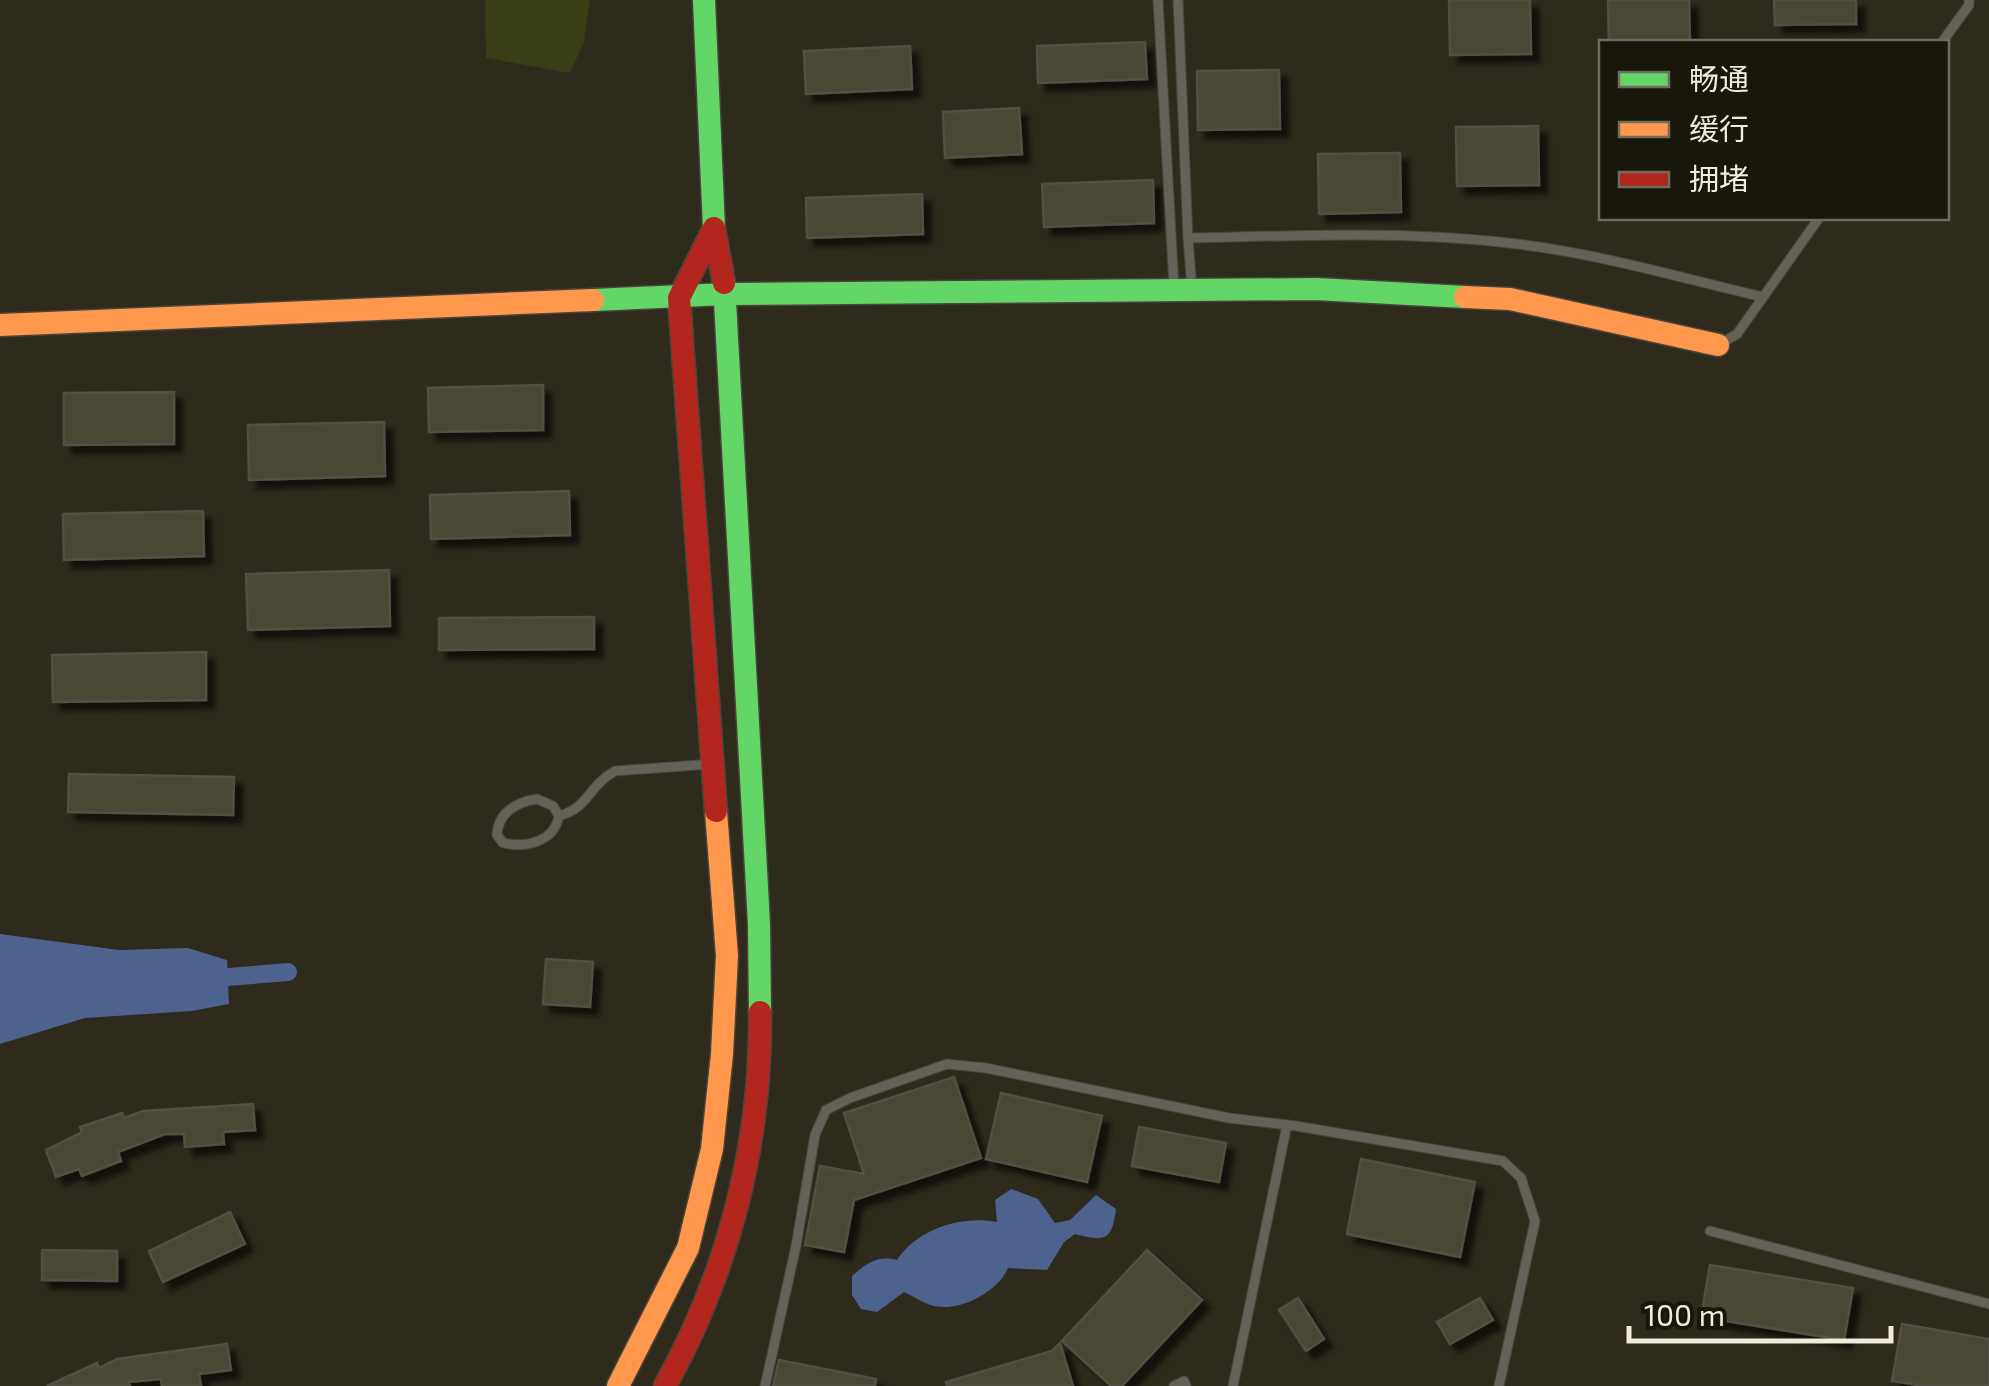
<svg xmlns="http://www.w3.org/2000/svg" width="1989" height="1386" viewBox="0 0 1989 1386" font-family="'Exo 2','Noto Sans SC',sans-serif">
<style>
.green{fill:#393e16}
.water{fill:#4d628d}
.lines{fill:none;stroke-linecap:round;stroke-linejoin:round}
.canal{stroke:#4d628d;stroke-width:18}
.building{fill:#4c4634;stroke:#535045;stroke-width:2.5;filter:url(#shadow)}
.lane-casing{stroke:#4a453b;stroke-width:11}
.fast-casing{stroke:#4a453b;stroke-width:25}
.slow-casing{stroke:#4a453b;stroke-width:25}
.jam-casing{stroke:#4a453b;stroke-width:25}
.lane{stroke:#646158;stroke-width:9}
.fast{stroke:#63d668;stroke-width:22}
.slow{stroke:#ff974d;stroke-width:22}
.jam{stroke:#b3261e;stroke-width:22}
</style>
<defs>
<filter id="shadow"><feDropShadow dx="8" dy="8" stdDeviation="2.5" flood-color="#0009"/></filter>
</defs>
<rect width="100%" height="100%" fill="#2e2a1c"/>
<polygon class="green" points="485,0 590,0 584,42 570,73 486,58"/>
<g class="water">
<polygon points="0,934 119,950 188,948 227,960 229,1004 192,1011 85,1018 0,1044"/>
<path d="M1011,1189L1038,1199L1055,1223L1070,1220L1096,1195L1116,1209C1112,1241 1105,1242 1075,1234L1064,1242L1047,1270L1008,1268C998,1292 960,1312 934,1306C924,1304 913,1296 904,1292L877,1312L861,1309L852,1295V1276C867,1263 877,1255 897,1260C917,1229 962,1215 997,1222L995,1200Z"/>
</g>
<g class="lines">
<polyline class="canal" points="204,979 288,972"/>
</g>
<g class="building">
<polygon points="1449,0 1530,0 1531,54 1450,55"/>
<polygon points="1608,0 1689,0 1690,42 1609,42"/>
<polygon points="1774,0 1856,0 1856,24 1775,25"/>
<polygon points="1145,42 1147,79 1038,83 1037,46"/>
<polygon points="910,46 912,89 806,94 804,51"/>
<polygon points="1279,70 1280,129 1198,130 1197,71"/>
<polygon points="1019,108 1022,154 945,158 943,112"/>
<polygon points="1538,126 1539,185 1457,186 1456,127"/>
<polygon points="1400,153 1401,212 1319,214 1318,154"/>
<polygon points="1153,180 1154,223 1044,227 1042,184"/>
<polygon points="922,194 923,234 807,238 806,198"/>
<polygon points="543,385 543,430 429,432 428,388"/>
<polygon points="174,392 174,444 64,445 64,393"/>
<polygon points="384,422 385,476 249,480 248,425"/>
<polygon points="569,491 570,535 431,539 430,495"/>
<polygon points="203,511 204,556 64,560 63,514"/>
<polygon points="389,570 390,626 248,630 246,574"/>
<polygon points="594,617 594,649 439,650 439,618"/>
<polygon points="206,652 206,700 53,702 52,655"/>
<polygon points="69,774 234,777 233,815 68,812"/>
<polygon points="546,959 593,962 590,1007 543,1004"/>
<polygon points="954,1077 981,1158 854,1200 844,1252 805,1245 820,1166 864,1174 844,1113"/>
<polygon points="1001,1093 1102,1116 1087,1182 986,1159"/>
<polygon points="253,1104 255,1130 223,1132 224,1144 185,1147 184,1134 165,1134 118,1152 121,1161 82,1176 79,1169 56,1177 46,1150 82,1132 80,1127 122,1113 124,1118 143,1111"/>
<polygon points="1139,1127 1226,1143 1219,1182 1132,1166"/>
<polygon points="1361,1159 1475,1182 1460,1257 1347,1234"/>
<polygon points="230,1212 245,1244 163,1282 149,1251"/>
<polygon points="42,1250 117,1251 117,1281 42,1280"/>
<polygon points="1147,1250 1202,1300 1122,1386 1111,1386 1062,1341"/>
<polygon points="1710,1265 1853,1288 1844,1340 1701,1317"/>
<polygon points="1298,1298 1324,1339 1306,1351 1279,1310"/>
<polygon points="1480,1298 1493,1320 1450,1344 1437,1322"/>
<polygon points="1902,1324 1989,1339 1989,1386 1925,1386 1892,1381"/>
<polygon points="1060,1343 1073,1386 947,1386 946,1382 1052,1351"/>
<polygon points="227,1344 231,1370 199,1374 201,1386 162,1386 161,1379 128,1382 130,1386 47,1386 97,1363 99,1368 117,1359"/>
<polygon points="779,1360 876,1379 875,1386 773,1386"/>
</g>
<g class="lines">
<g class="lane-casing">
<g id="lane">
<polyline points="1158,0 1174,287"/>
<polyline points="1178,0 1188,238"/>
<polyline points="1942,42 1969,5 1969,0"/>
<path d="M1192,290L1188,238C1297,236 1408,230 1517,244C1600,254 1681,278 1763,297"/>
<polyline points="1720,344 1737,334 1819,218"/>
<path d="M537,799L553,806L559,816C554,842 526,848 503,843L497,835C498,813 516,802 537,799Z"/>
<path d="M559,816C589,808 588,786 615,771L712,764"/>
<polyline points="1710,1231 1989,1304"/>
<polyline points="765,1386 796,1246 815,1135 826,1110 850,1098 947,1064 986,1068 1229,1118 1296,1126 1503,1161 1521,1178 1535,1221 1499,1386"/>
<polyline points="1174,1386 1184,1381 1186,1386"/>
<polyline points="1233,1386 1287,1125"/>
</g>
</g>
<g class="fast-casing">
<g id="fast">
<polyline points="704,0 714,228"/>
<polyline points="724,283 759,924 760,1012"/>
<polyline points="593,300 726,294 1316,289 1465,297"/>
</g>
</g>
<g class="slow-casing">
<g id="slow">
<polyline points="1465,297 1510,299 1718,345"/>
<polyline points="0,325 593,300"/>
<polyline points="618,1386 688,1248 712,1149 722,1054 727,956 716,811"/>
</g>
</g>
<g class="jam-casing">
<g id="jam">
<polyline points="716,811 679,298 714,228 724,283"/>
<path d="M665,1386C728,1273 762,1142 760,1012"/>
</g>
</g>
<use href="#lane" class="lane"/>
<use href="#fast" class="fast"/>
<use href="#slow" class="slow"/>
<use href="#jam" class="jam"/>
</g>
<rect x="1599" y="40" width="350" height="180" fill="#19160b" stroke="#6f6b5f" stroke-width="2.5"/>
<rect x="1619" y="72" width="50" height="15" fill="#63d668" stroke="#6f6b5f" stroke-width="2.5"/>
<text x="1689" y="90" font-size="30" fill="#f1ebdd">畅通</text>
<rect x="1619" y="122" width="50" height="15" fill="#ff974d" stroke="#6f6b5f" stroke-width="2.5"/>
<text x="1689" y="140" font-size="30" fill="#f1ebdd">缓行</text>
<rect x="1619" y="172" width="50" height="15" fill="#b3261e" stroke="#6f6b5f" stroke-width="2.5"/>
<text x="1689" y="190" font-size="30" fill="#f1ebdd">拥堵</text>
<path d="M1629 1326v15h262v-15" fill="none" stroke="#f1ebdd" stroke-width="5"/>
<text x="1644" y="1326" font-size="30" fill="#f1ebdd" stroke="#19160b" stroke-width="8" paint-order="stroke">100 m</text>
</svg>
